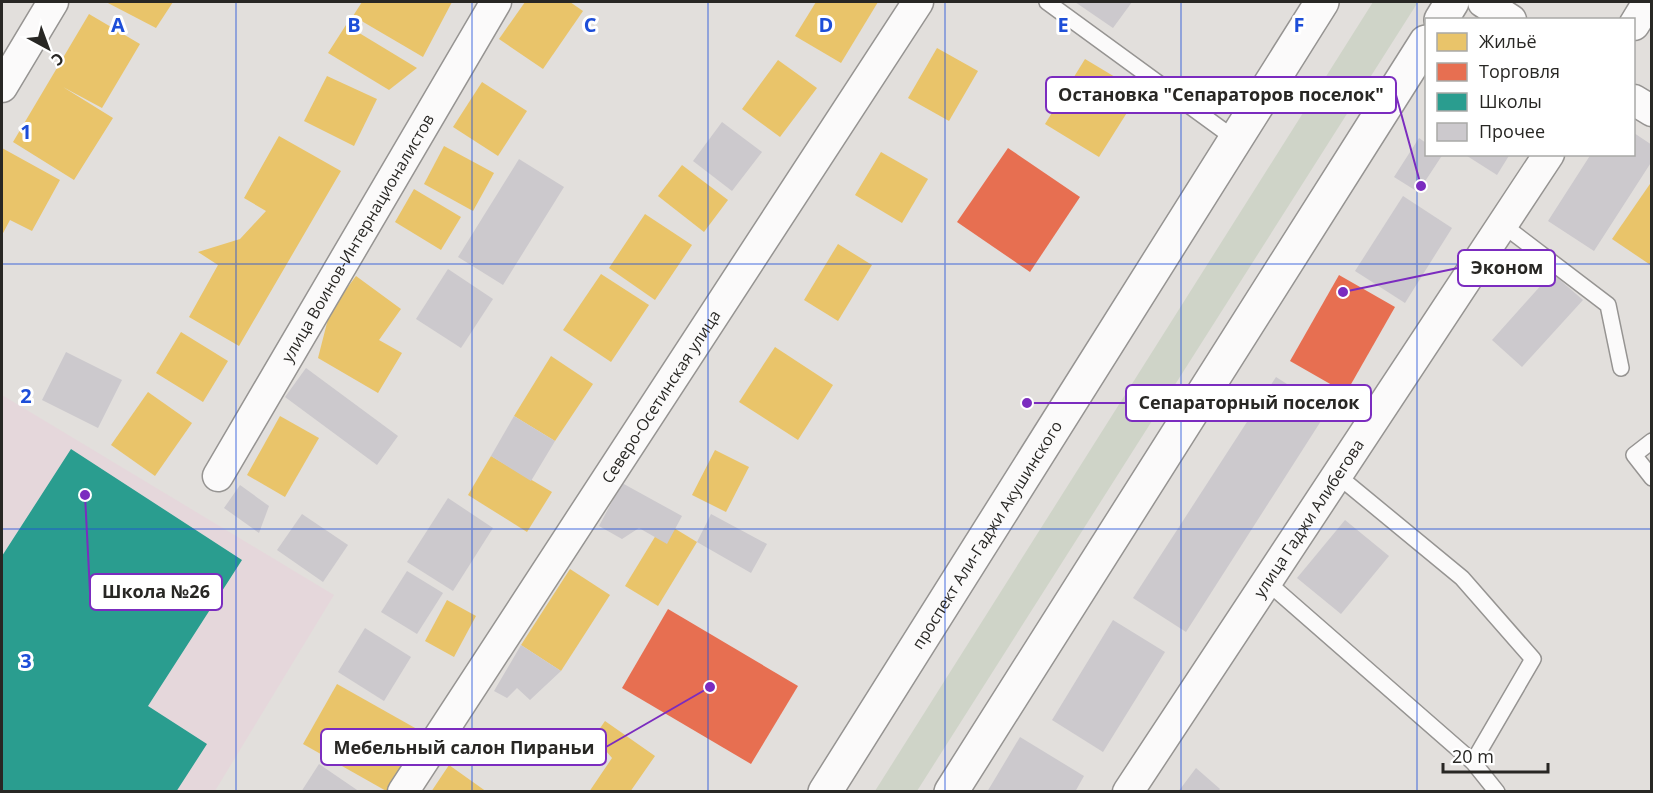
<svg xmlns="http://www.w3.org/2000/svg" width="1653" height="793" viewBox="0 0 1653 793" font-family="'Open Sans',sans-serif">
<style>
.education{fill:#e5d7db}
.green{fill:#cfd4c8}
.homes{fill:#e9c46a}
.shops{fill:#e76f51}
.schools{fill:#2a9d8f}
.building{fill:#ccc9cd}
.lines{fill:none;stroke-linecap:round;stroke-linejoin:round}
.lane-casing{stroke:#969492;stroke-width:18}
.street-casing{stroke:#969492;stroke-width:33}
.primary-casing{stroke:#969492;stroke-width:36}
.lane{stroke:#fbfafa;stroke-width:15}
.street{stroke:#fbfafa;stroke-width:30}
.primary{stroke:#fbfafa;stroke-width:33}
.grid{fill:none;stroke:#1d4ed8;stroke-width:1.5;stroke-opacity:0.55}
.labels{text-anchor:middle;stroke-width:6;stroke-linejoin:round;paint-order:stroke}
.street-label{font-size:16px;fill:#282724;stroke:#fff}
.grid-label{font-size:20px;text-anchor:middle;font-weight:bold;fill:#1d4ed8;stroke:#fff;stroke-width:6;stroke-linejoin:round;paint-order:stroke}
.leader{fill:none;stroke:#7b2cbf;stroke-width:2}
.callout-dot{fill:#7b2cbf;stroke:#fff;stroke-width:2}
.callout{fill:#fff;stroke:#7b2cbf;stroke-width:2}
.callout-label{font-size:18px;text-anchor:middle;font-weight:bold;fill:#282724}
</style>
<rect width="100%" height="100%" fill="#e2dfdc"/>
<polygon class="education" points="2,395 334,595 215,791 2,791"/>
<polygon class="green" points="1373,2 1418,2 917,791 875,791"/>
<g class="homes">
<polygon points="106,2 173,2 156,28"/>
<polygon points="362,2 452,2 423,57 353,16"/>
<polygon points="525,2 570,2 583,11 543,69 499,39"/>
<polygon points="816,2 878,2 841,63 795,36"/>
<polygon points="89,14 140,44 102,108 63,87 113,118 74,180 13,142"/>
<polygon points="346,25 417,68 389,90 328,53"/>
<polygon points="937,48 978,71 949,121 908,98"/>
<polygon points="1085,59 1140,92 1099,157 1045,124"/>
<polygon points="778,60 817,88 780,137 742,109"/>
<polygon points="327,76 377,99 354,146 304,121"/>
<polygon points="482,82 527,111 498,156 453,127"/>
<polygon points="279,136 341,171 239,346 189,317 218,265 198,252 240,239 266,211 244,198"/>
<polygon points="444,146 494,173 473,211 424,184"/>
<polygon points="2,148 60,180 32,231 10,220 2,235"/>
<polygon points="881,152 928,179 902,223 855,195"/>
<polygon points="682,165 728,200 704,232 658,196"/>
<polygon points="1652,181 1652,266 1612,239"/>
<polygon points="414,189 461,217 441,250 395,222"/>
<polygon points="645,214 692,245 655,300 609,268"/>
<polygon points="838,244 872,265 838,321 804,300"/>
<polygon points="601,274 649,305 611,362 563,330"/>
<polygon points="356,276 401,309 379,340 402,353 378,393 318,358 330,311"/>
<polygon points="181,332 228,361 203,402 156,373"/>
<polygon points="775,347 833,385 798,440 739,402"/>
<polygon points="551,356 593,384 555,441 514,416"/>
<polygon points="148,392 192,423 155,476 111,445"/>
<polygon points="280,416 319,438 285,497 247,475"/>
<polygon points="715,450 749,467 726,512 692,495"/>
<polygon points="491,456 552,492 527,532 468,495"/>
<polygon points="664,522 697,542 658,606 625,586"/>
<polygon points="570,569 610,595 561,671 521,645"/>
<polygon points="447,600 476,616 454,657 425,641"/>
<polygon points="337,684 424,733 388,792 303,744"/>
<polygon points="605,721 655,756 630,792 589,792 612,758 594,737"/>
<polygon points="449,765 487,792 431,792"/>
</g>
<g class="shops">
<polygon points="1008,148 1080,197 1030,272 957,222"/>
<polygon points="1339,275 1395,307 1346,393 1290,361"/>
<polygon points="668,609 798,686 751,764 622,688"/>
</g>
<polygon class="schools" points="71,449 242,560 148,706 207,744 176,792 2,792 2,556"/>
<g class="building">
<polygon points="1075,2 1132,2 1113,28"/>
<polygon points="722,122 762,152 732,191 693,161"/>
<polygon points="1634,133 1652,145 1652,161 1594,251 1548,221 1591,154 1634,154"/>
<polygon points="1419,138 1426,143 1426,154 1443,154 1418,192 1394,177"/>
<polygon points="1464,154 1510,154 1497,175"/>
<polygon points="519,159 564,187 503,285 458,257"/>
<polygon points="1403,196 1452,228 1405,303 1355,271"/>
<polygon points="448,269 493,299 461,348 416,319"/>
<polygon points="1552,273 1583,300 1522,367 1492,340"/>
<polygon points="66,352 122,380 98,428 42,400"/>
<polygon points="306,368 398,436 377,465 285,397"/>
<polygon points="1276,377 1328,410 1186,632 1133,598"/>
<polygon points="514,416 555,441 531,481 491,456"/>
<polygon points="622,483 682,516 667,544 639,528 622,539 599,526"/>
<polygon points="240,485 269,506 259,533 224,508"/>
<polygon points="448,498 493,528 453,591 407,562"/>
<polygon points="302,514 348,545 323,582 277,550"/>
<polygon points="711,514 767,544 751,573 697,542"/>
<polygon points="1345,520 1389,556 1341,614 1297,578"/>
<polygon points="407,571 443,593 417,634 381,612"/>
<polygon points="1113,620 1165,652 1103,752 1052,720"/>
<polygon points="365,628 411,657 384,701 338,672"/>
<polygon points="521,645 561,671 530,700 517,688 507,698 494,691"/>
<polygon points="1020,737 1084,776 1075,792 987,792"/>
<polygon points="319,764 360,792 301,792"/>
<polygon points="1196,768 1220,789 1218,792 1178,792"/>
</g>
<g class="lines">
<g class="lane-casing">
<g id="lane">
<polyline points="1047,2 1235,139"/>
<polyline points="1503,225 1608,305 1621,368"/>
<polyline points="1652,441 1634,455 1652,478"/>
<polyline points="1337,475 1462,578 1533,659 1473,762"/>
<polyline points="1267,582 1473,762 1497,792"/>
</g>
</g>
<g class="street-casing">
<g id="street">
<polyline points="1483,2 1511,20"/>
<polyline points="1634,25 1648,2"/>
<polyline points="2,87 53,2"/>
<polyline points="1634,100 1652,111"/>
<path id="s1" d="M218,476L496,2"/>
<path id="s2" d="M403,792L918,2"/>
<path id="s3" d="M1128,792L1549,154"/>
</g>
</g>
<g class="primary-casing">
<g id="primary">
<polyline points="1441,20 1452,2"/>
<path id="s4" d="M825,792L1322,2"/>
<polyline points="951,792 1426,42"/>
</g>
</g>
<use href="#lane" class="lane"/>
<use href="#street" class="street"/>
<use href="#primary" class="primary"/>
</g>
<path class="grid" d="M236,2V792M472,2V792M708,2V792M945,2V792M1181,2V792M1417,2V792M2,264H1652M2,529H1652"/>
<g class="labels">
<g class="street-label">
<text dy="6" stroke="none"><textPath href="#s1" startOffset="276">улица Воинов-Интернационалистов</textPath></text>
<text dy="6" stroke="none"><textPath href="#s2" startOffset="472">Северо-Осетинская улица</textPath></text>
<text dy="6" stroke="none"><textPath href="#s3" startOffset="328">улица Гаджи Алибегова</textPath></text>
<text dy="6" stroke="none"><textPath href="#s4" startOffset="304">проспект Али-Гаджи Акушинского</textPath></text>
</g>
</g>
<g class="grid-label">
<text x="118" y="32">A</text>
<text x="354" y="32">B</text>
<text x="590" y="32">C</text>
<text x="826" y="32">D</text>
<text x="1063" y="32">E</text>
<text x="1299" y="32">F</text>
<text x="26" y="139">1</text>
<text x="26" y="403">2</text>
<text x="26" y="668">3</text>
</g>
<path class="leader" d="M1421 186L1396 95M1343 292L1458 268M1027 403L1126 403M85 495L90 592M710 687L606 747"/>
<g class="callout-dot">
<circle cx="1421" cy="186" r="6"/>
<circle cx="1343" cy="292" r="6"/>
<circle cx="1027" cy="403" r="6"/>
<circle cx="85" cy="495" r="6"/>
<circle cx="710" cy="687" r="6"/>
</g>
<g class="callout">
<rect x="1046" y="77" width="350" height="36" rx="6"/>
<rect x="1458" y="250" width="97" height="36" rx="6"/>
<rect x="1126" y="385" width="245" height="36" rx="6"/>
<rect x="90" y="574" width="132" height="36" rx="6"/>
<rect x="321" y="729" width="285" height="36" rx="6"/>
</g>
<g class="callout-label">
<text x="1221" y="101">Остановка "Сепараторов поселок"</text>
<text x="1507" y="274">Эконом</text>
<text x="1249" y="409">Сепараторный поселок</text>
<text x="156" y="598">Школа №26</text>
<text x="464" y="754">Мебельный салон Пираньи</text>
</g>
<rect width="1653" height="793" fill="none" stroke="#282724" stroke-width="6"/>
<rect x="1425" y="18" width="210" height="138" fill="#ffffff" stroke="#a9a9a7" stroke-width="1.5"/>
<rect x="1437" y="33" width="30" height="18" fill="#e9c46a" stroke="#a9a9a7" stroke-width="1.5"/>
<text x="1479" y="48" font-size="18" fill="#282724">Жильё</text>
<rect x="1437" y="63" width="30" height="18" fill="#e76f51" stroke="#a9a9a7" stroke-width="1.5"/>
<text x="1479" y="78" font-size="18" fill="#282724">Торговля</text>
<rect x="1437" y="93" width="30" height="18" fill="#2a9d8f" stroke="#a9a9a7" stroke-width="1.5"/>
<text x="1479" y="108" font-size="18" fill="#282724">Школы</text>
<rect x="1437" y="123" width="30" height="18" fill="#ccc9cd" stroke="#a9a9a7" stroke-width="1.5"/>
<text x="1479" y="138" font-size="18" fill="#282724">Прочее</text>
<g transform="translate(48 48) rotate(139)" stroke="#ffffff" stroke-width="4.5" paint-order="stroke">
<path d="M0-4.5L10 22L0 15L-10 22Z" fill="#282724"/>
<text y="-9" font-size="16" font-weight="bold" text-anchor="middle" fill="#282724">С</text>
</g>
<path d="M1443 763v9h105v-9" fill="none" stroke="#282724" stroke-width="3"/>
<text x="1452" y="763" font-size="18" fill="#282724" stroke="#ffffff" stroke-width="4.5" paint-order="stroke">20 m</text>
</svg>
